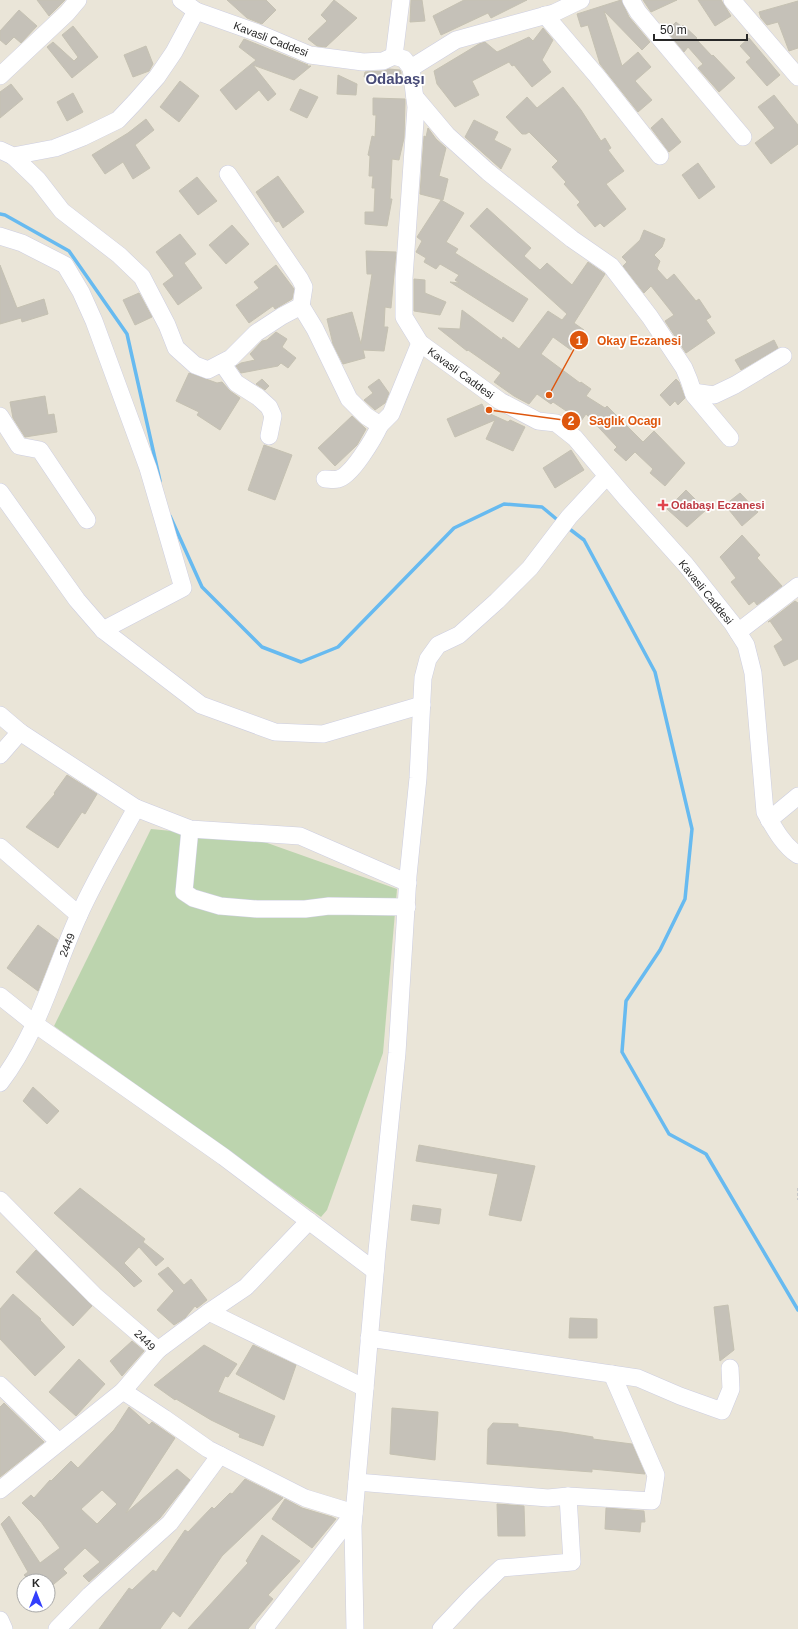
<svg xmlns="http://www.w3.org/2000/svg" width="798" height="1629" viewBox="0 0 798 1629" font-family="Helvetica,sans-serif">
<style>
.cemetery{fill:#bcd4ae}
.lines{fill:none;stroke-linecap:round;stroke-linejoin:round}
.stream{stroke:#67baf0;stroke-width:3.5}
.building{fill:#c5c1b8;stroke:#c5c1b2;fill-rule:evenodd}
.minor-casing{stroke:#cdcee1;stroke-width:18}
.path{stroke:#c7c7c7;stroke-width:2;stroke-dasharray:3 2;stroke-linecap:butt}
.minor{stroke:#fff;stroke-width:17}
.health-dot{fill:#e0444e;stroke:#fff;stroke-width:1.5}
.labels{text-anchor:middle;stroke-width:3.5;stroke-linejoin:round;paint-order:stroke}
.street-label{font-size:11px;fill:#272727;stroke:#fff}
.health-label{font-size:11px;font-weight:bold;fill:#be3a42;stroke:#fff;text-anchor:start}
.district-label{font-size:15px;font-weight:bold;fill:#474a77;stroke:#fff}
.leader{fill:none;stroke:#de560d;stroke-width:1.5}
.callout-dot{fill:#de560d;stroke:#fff;stroke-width:1.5}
.mark-label{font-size:12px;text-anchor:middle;font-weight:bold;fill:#fff}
.callout-label{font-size:12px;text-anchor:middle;font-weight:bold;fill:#de560d;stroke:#fff;stroke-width:3.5;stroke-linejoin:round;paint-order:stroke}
</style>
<rect width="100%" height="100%" fill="#eae5d8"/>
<polygon class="cemetery" points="151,829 256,839 397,889 383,1053 327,1210 321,1217 54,1026"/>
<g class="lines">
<g class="stream">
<polyline points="0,214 5,215 69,251 127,334 160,481"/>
<polyline points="170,516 202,587 262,647 301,662 338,647 454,528 504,504 542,507 560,522"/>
<polyline points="567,527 584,540 655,672 692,829 685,899 660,950 626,1001 622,1052 669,1134 706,1154 798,1310"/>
</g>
</g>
<g class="building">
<polygon points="37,0 65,0 49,16"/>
<polygon points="227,0 266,0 276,10 262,24 247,18"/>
<polygon points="334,0 357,18 326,47 317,46 308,39 327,21 321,15"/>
<polygon points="411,0 422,0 425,21 410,22"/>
<polygon points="464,0 527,0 491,18 488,13 441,35 433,16"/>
<polygon points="621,0 629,17 650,42 642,50 604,11 622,66 638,52 651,67 635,81 652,100 638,112 600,64 588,25 581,27 577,14"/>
<polygon points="643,0 677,0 651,12"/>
<polygon points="698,0 721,0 731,16 715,26"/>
<polygon points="798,1 798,48 789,51 778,22 767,25 761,18 759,12"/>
<polygon points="19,10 37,26 21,43 14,37 6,45 0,40 0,31"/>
<polygon points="676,22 682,27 683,25 697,38 696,39 712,56 713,55 735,78 719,92 698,68 703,64 688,47 684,52 667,31"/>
<polygon points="73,26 98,57 72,78 47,47 53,42 74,61 78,57 62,35"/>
<polygon points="543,28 553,40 542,60 551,72 532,87 514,65 512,66 509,62 472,81 479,95 455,107 437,84 434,71 479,44 485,42 497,52 529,37 533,41"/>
<polygon points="749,38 780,75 767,86 746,62 751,58 740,46"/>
<polygon points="244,39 308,65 306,66 311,66 294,80 253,65 276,94 268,101 259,90 236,110 220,90 256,60 239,47"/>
<polygon points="146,46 153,64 149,71 133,77 124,55"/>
<polygon points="389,69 400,70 401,72 401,79 364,77 365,72 384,71"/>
<polygon points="338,75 357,84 356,95 337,94"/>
<polygon points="180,81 199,96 179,122 160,107"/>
<polygon points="11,84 23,99 0,118 0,92"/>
<polygon points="563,87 581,110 601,141 605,138 611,148 608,150 624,171 606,184 626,209 604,227 600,223 595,227 577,205 580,202 564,184 566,182 552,167 558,161 529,132 526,134 522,134 506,117 527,97 537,108"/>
<polygon points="300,89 318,97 307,118 290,110"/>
<polygon points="73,93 83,112 67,121 57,102"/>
<polygon points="774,95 798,125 798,144 771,164 755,143 775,128 758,107"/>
<polygon points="373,98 405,99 405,103 404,138 399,160 392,159 390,199 392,199 387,226 365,224 365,212 374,212 375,188 372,188 373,176 369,176 370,156 368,155 372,136 375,137 376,115 373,115"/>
<polygon points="662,118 681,142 669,152 651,128"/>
<polygon points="146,119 154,130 135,145 150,168 133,179 123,162 105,174 92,155 128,133"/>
<polygon points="474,120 498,132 494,140 511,149 501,169 465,137"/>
<polygon points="428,128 436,139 446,148 439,176 448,179 443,200 420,194 424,137 424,136 426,137"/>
<polygon points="698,163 715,187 699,199 682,175"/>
<polygon points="278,176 304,212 283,228 279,221 276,222 256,192"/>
<polygon points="197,177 217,201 198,215 179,191"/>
<polygon points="441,200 464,213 446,242 458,249 455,253 528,299 513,322 450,282 459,283 455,280 459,275 440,264 436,269 424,262 426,258 416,252 422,241 417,237"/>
<polygon points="487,208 531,248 524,256 540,270 547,263 572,285 588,262 605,274 574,323 584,330 571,350 553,337 541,354 580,383 581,382 591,389 586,396 605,408 607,406 643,442 654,431 685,463 665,486 650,473 653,469 635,452 626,461 614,450 617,447 586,414 581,421 553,402 551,404 537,394 529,404 514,396 494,382 501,373 468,350 467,351 438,328 460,329 462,310 502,340 503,337 519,349 548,311 562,320 567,314 470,226"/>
<polygon points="232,225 249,244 226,264 209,245"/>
<polygon points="644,230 665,239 662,247 654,255 660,261 657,269 667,280 674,274 696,301 699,299 711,317 706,320 715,333 686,353 665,321 674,315 651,286 644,293 623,266 627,262 622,257 640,240"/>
<polygon points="180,234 196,254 184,263 202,288 178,305 163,284 174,276 156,252"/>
<polygon points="366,251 396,252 391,308 385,307 384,327 388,327 384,351 363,350 365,358 343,364 333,344 327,319 352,312 361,344 372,274 367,274"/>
<polygon points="0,265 17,308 44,299 48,314 22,322 21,318 0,324"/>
<polygon points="276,265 294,289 292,299 275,309 273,306 249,323 236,305 259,288 254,282"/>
<polygon points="414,279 425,280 425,293 446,302 440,315 414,311"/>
<polygon points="139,293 152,317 135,325 123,300"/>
<polygon points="276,332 287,339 282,347 296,358 288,368 281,363 278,366 241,373 236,366 241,363 255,360 250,354 262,341 267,340"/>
<polygon points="774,340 778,348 741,370 735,360"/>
<polygon points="189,373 217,383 222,382 230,391 240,398 220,430 197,415 199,412 176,401"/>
<polygon points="262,379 269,386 265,390 256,384"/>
<polygon points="379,379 389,393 385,403 375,410 364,400 373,393 368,387"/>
<polygon points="676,379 679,382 685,398 678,405 675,401 670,406 660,395"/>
<polygon points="45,396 48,415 54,414 57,432 25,437 13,418 10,402"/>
<polygon points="482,404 486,412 508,422 510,420 525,427 513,451 486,439 495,420 455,437 447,419"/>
<polygon points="352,416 366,429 357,445 335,466 318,448"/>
<polygon points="264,445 292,455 275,500 248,490"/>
<polygon points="571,450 584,470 555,488 543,468"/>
<polygon points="686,490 706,510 687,527 667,509"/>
<polygon points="740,493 758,512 742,526 725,505"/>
<polygon points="742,535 760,555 757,558 782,586 757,605 754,601 749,605 731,582 736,578 720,557"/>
<polygon points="795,601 798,603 798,659 784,666 774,646 783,640 770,621 768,622"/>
<polygon points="67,775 97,794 85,814 82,812 58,848 26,827 55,794 54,793"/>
<polygon points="38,925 58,940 38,991 7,968"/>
<polygon points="33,1087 59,1111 47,1124 23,1101"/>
<polygon points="419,1145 535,1166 521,1221 489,1215 498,1174 416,1161"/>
<polygon points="80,1188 145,1239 143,1242 164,1259 156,1266 139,1247 124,1263 142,1281 134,1287 118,1271 54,1213"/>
<polygon points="413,1205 441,1209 439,1224 411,1220"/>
<polygon points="36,1250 92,1306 73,1326 16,1272"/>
<polygon points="168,1267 184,1285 191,1279 207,1300 197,1308 195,1306 185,1318 174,1325 157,1310 174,1291 158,1274"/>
<polygon points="13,1294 41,1319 40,1320 65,1347 35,1376 0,1339 0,1309"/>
<polygon points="728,1305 734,1350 720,1361 714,1307"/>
<polygon points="570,1318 597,1319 597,1338 569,1338"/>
<polygon points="132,1341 144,1351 122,1376 110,1361"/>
<polygon points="204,1345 237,1364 228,1377 225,1376 218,1392 275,1416 263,1446 239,1437 240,1434 211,1420 176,1399 175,1400 154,1385"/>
<polygon points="253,1345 296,1365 284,1400 236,1374"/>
<polygon points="79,1359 105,1384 76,1416 49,1392"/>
<polygon points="4,1403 44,1442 0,1477 0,1407"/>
<path d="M129,1407L149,1425L152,1422L175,1438L126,1513L177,1469L190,1480L160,1518L89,1582L83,1576L100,1562L85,1548L63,1569L67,1573L48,1589V1581H30L24,1575L28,1572L1,1524L9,1516L40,1563L60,1548L41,1522L22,1503L31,1495L34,1498L50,1480L51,1481L71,1461L78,1468L114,1430ZM102,1490L117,1504L97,1524L81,1509Z"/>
<polygon points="392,1408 438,1412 435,1460 390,1454"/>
<polygon points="493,1423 518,1424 518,1427 562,1432 593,1437 593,1439 632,1444 645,1474 592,1469 592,1472 487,1464 488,1429"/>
<polygon points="245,1479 283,1498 222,1556 180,1617 173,1611 160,1629 99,1629 129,1588 132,1590 153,1570 156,1572 185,1530 188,1532 212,1507 214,1509 230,1493 232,1494"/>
<polygon points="285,1499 302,1508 332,1517 336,1519 312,1548 272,1519"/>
<polygon points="497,1504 524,1506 525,1536 498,1536"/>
<polygon points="606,1508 644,1511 645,1522 641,1522 640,1532 605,1529"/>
<polygon points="262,1535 300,1561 268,1595 273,1599 248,1629 188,1629 248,1563 246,1561"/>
</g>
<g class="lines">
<g class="minor-casing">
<g id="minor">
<path d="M181,0L196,11L258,33L310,55L363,62L383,61L394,56L404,59L411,68L416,107L404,278V317L420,343L500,401L538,421L556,423L575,438L625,497L686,565L732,623L746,645L753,673L765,812C774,828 783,845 798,855"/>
<polyline points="631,0 638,12 743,137"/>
<polyline points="732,0 798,77"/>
<polyline points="545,15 597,76 660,156"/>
<polyline points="394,56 401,0"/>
<polyline points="411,68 456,40 554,13 581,0"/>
<polyline points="0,76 67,13 78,0"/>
<polyline points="415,97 447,135 488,172 572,239 611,266 650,317 684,368 689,380 694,395 730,438"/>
<polyline points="0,150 13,156 55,148 83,137 118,120 135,102 157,77 174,52 196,11"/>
<polyline points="13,156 38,180 62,211 119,255 142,277 167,325 176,348 195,365 208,370 231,358 256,333 282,316 301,306 304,287 300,279 228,174"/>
<polyline points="0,236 22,243 65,265 81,292 94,321 148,468 183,588 103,630"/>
<polyline points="301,306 315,329 349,399 366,416 380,425 391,414 420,343"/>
<polyline points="222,363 236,383 258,397 269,407 273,416 269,436"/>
<polyline points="693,392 714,395 735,385 783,356"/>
<polyline points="0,416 19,446 40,450 87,520"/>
<path d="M325,479C329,479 334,480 338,479C351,477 374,438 380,425"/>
<polyline points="0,492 77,600 103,630 201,705 275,732 323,734 422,705"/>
<polyline points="738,632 798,586"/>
<polyline points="0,715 20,732 136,808 190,829 300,836 408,883"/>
<polyline points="0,755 20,732"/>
<polyline points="769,820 798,796"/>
<polyline points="190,829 184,892 193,898 220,906 257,909 305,909 329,906 407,907"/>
<polyline points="0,847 79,915"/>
<polyline points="0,996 35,1024 224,1157 375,1271"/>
<path d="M0,1083C40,1030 52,974 79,915C95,879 117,843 136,808"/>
<polyline points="0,1200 95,1296 158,1350 123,1391 0,1490"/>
<polyline points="209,1312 246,1287 309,1221"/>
<polyline points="369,1338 638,1378 680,1396 722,1411 731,1389 730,1368"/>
<polyline points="158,1350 209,1312 365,1388"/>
<polyline points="0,1385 59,1442"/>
<polyline points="123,1391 164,1418 208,1449 305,1498 354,1513 264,1629"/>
<polyline points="357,1482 548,1498 568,1496 652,1501 656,1475 612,1374"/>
<polyline points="0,1620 4,1629"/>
<polyline points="57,1629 90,1595 170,1523 220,1455"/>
<polyline points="355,1629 353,1526 377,1251 397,1053 408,876 418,778 423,678 428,659 438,645 459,635 497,601 530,568 569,517 607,476"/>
<polyline points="441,1629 472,1596 501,1568 572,1562 568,1496"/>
</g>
</g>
<polyline class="path" points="798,1188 798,1200"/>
<use href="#minor" class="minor"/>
</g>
<path class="health-dot" d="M661 499h4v4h4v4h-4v4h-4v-4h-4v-4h4z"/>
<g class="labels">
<g class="street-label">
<text transform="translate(271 39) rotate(21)" y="4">Kavasli Caddesi</text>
<text transform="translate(461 373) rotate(36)" y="4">Kavasli Caddesi</text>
<text transform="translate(706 592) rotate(51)" y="4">Kavasli Caddesi</text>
<text transform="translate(67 945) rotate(-69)" y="4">2449</text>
<text transform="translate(145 1340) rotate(45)" y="4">2449</text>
</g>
<g class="health-label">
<text x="671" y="509">Odabaşı Eczanesi</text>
</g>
<g class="district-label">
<text x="395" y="84">Odabaşı</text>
</g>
</g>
<path class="leader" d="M549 395L579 340M489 410L571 421"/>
<g class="callout-dot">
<circle cx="549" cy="395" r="4"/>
<circle cx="489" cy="410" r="4"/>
<circle cx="579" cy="340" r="10"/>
<circle cx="571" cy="421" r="10"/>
</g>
<g class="mark-label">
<text x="579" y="345">1</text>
<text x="571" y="425">2</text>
</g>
<g class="callout-label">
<text x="639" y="345">Okay Eczanesi</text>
<text x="625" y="425">Saglık Ocagı</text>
</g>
<g transform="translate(36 1593)"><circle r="19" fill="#ffffff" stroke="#a9a9a9"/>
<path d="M0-3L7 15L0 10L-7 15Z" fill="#333ffc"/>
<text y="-6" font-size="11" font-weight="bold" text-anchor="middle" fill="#272727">K</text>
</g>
<path d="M654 34v6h93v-6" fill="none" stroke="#272727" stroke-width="2"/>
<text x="660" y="34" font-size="12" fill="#272727" stroke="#ffffff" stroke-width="3" paint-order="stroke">50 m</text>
</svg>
